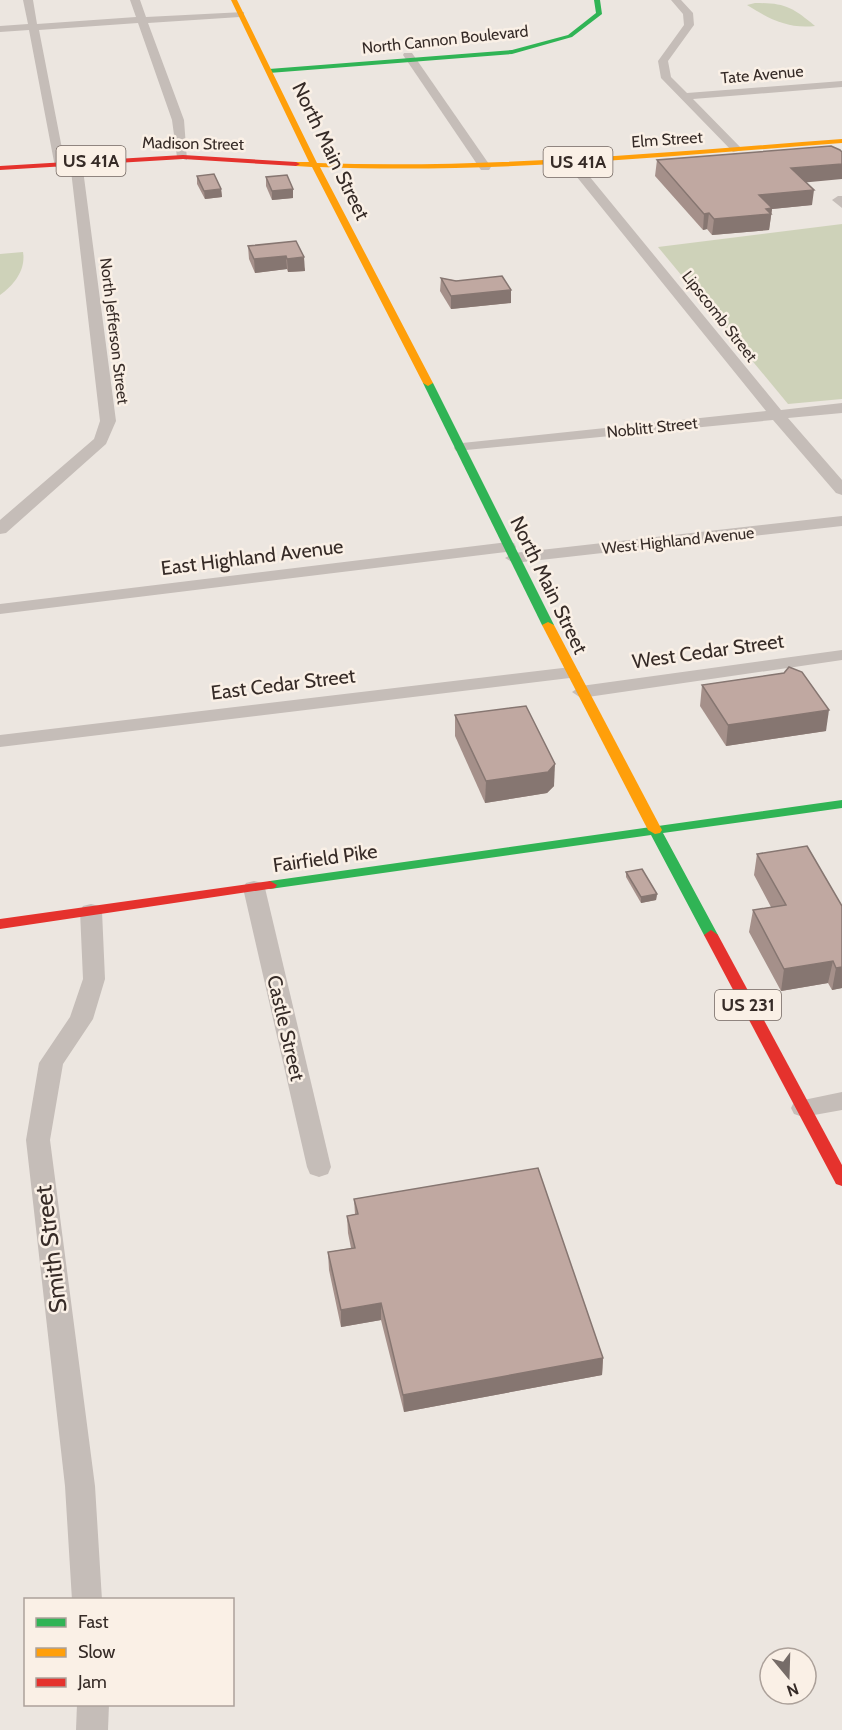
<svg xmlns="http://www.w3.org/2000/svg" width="842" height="1730" viewBox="0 0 842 1730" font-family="Cabin,sans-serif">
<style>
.green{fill:#ced2b9}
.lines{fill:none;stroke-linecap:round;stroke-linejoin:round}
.street{fill:#c5bdb8;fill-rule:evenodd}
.fast{fill:#30b455;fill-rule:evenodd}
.slow{fill:#ff9f0a;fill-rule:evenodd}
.jam{fill:#e5322d;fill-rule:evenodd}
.wall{fill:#a5908a}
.shaded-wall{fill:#867671}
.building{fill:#c0a8a1;stroke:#867671;stroke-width:1.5}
.labels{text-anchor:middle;stroke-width:5;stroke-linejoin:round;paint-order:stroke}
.far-street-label{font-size:16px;fill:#362b27;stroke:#faf0e6}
.shield{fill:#faf0e6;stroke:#716660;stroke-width:1.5}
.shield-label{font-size:18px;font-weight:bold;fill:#362b27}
.street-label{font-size:20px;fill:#362b27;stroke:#faf0e6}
.near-street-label{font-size:24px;fill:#362b27;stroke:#faf0e6}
</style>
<rect width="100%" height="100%" fill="#ece6e0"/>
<g class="green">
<path d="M755,3C785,3 792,7 815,26C788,29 769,19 747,5Z"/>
<polygon points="842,224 842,399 788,404 658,247"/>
<path d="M23,252C26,270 14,285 0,295V254Z"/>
</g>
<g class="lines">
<g class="street">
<polygon points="23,0 33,0 37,24 136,17 130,0 140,0 146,17 244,12 244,16 240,17 148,23 184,120 187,160 177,157 172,120 138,23 39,30 65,164 55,167 29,30 0,32 0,26 28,24"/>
<polygon points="671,0 681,0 693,13 694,25 668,61 671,77 687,93 842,81 842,87 693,99 743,150 733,152 661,78 658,61 684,25 683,14"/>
<polygon points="404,53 412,53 491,167 489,170 481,170 403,55"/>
<polygon points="76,158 82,162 116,421 106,444 6,533 0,534 0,520 94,439 100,421 70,162"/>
<polygon points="568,160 576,160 781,410 842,403 842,413 788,418 842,480 842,495 836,493 773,420 456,451 454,448 456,445 462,443 766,411 568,166"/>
<polygon points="838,196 842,196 842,208 832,200"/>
<polygon points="842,516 842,526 514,563 505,558 514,553"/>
<polygon points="508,542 514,543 516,547 514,551 0,614 0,604"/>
<polygon points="842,650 842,660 581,698 572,692 581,686"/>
<polygon points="571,667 580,673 578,677 0,747 0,735"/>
<polygon points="254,881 262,883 265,888 331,1167 328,1174 319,1177 310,1174 307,1167 243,888 246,883"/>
<polygon points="91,904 99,906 102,911 105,979 93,1019 63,1064 50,1140 95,1486 102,1600 72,1600 65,1486 26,1140 39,1063 70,1017 83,979 80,911 83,906"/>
<polygon points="842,1092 842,1110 803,1117 794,1114 791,1108 794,1102"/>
<polygon points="77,1704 109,1704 108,1730 76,1730"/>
</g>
<g class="fast">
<polygon points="594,0 600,0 602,14 572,37 512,54 269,73 266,71 269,69 512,50 568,35 596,13"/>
<polygon points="425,381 433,383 554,625 552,627 548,628 542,625 423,383"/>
<polygon points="842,800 842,808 663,833 718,935 711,940 704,935 651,835 270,889 263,885 270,881"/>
</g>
<g class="slow">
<path d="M231,0H237L317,163C493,169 667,152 842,139V143C668,156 494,174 320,167L433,383L428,386L423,383L312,167L296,166L292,164L296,162H309Z"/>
<polygon points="548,622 554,625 662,830 660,833 655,834 648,830 542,625"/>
</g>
<g class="jam">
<polygon points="183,155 296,162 300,164 296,166 183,159 0,170 0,166"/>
<polygon points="270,881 277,885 275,888 0,929 0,919"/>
<polygon points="711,930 718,935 842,1165 842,1186 836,1184 704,935"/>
</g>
</g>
<g class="wall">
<polygon points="657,160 806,182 812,205 772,209 769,230 712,235 707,229 703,230 655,176"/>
<polygon points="197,176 221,189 222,197 205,199 197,184"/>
<polygon points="266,177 293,189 293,198 272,200 266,186"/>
<polygon points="296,241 305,271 288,272 287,269 255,273 249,259 248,246"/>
<polygon points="441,278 511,290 511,303 451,309 440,291"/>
<polygon points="784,673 826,731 726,746 700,706 702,685"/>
<polygon points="455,715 554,786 547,793 485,803 455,736"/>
<polygon points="757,854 842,906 842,988 832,990 828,983 781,991 749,932 753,910 771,907 754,875"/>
<polygon points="626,872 657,894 656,900 641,903 626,877"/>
<polygon points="354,1199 603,1358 602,1375 404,1412 381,1320 341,1327 329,1270 328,1252 351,1248 348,1233 347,1216 355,1214"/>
</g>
<g class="shaded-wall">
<polygon points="842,164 842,179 789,184 791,168"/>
<polygon points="221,189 222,197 205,199 204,191"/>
<polygon points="293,189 293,198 272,200 272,191"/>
<polygon points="814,190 812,205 772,209 769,230 712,235 714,219 759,195"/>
<polygon points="709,213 707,229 703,230 704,214"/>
<polygon points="286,256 287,269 255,273 254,259"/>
<polygon points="304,257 305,271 288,272 287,259"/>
<polygon points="511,290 511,303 451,309 451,296"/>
<polygon points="829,710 826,731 726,746 728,725"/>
<polygon points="555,764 554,786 547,793 485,803 486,781"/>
<polygon points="657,894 656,900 641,903 641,897"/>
<polygon points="833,961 828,983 781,991 784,969"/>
<polygon points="842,967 842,988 832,990 836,968"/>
<polygon points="381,1303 381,1320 341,1327 341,1310"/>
<polygon points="603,1358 602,1375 404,1412 403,1395"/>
</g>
<g class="building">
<polygon points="831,146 840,150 842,152 842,164 791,168 814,190 759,195 772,208 766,209 771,214 714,219 709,213 704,214 657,160"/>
<polygon points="214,174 221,189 204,191 197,176"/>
<polygon points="287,175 293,189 272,191 266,177"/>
<polygon points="296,241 304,257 287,259 286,256 254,259 248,246"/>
<polygon points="502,276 511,290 451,296 441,278 456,281"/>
<polygon points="789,667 802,672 829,710 728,725 702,685 784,673"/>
<polygon points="526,706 555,764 548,772 486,781 455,715"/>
<polygon points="807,846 842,906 842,967 836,968 833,961 784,969 753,910 786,905 757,854"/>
<polygon points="642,869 657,894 641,897 626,872"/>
<polygon points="538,1168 603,1358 403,1395 381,1303 341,1310 328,1252 355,1248 347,1216 358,1214 354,1199"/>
</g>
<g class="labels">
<g class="far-street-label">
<text transform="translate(445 39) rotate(-6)" y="6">North Cannon Boulevard</text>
<text transform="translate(762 74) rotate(-5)" y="6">Tate Avenue</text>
<text transform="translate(667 139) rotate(-4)" y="6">Elm Street</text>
<text transform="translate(193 143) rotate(1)" y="6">Madison Street</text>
<text transform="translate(720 316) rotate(52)" y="6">Lipscomb Street</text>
<text transform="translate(115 331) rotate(83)" y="6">North Jefferson Street</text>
<text transform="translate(652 427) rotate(-6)" y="6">Noblitt Street</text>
<text transform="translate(678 540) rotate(-6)" y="6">West Highland Avenue</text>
</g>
<g class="shield">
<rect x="56.5" y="146" width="69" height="30" rx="4.5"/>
<rect x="543.5" y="147" width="69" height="30" rx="4.5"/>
<rect x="715" y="990" width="66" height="30" rx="4.5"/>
</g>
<g class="shield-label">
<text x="91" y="167">US 41A</text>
<text x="578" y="168">US 41A</text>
<text x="748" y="1011">US 231</text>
</g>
<g class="street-label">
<text transform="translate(331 151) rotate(64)" y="7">North Main Street</text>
<text transform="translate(252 557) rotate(-7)" y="7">East Highland Avenue</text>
<text transform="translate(549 585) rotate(64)" y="7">North Main Street</text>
<text transform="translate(708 651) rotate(-8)" y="7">West Cedar Street</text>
<text transform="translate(283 684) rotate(-7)" y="7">East Cedar Street</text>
<text transform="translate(325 858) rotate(-8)" y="7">Fairfield Pike</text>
<text transform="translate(286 1028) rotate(77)" y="7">Castle Street</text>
</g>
<g class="near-street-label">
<text transform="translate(51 1249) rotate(-97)" y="8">Smith Street</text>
</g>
</g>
<rect x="24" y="1598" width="210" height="108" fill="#faf0e6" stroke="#aca19a" stroke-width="1.5"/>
<rect x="36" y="1618" width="30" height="9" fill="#30b455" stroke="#aca19a" stroke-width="1.5"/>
<text x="78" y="1628" font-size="18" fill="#362b27">Fast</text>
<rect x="36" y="1648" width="30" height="9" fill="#ff9f0a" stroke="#aca19a" stroke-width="1.5"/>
<text x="78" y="1658" font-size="18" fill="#362b27">Slow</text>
<rect x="36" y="1678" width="30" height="9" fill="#e5322d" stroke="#aca19a" stroke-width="1.5"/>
<text x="78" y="1688" font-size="18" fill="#362b27">Jam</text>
<g transform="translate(788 1676) rotate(161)"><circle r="28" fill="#faf0e6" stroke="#aca19a" stroke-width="1.5"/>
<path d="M0-4.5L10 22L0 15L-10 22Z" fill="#766c68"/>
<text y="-9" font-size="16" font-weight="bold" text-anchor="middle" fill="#362b27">N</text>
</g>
</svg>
